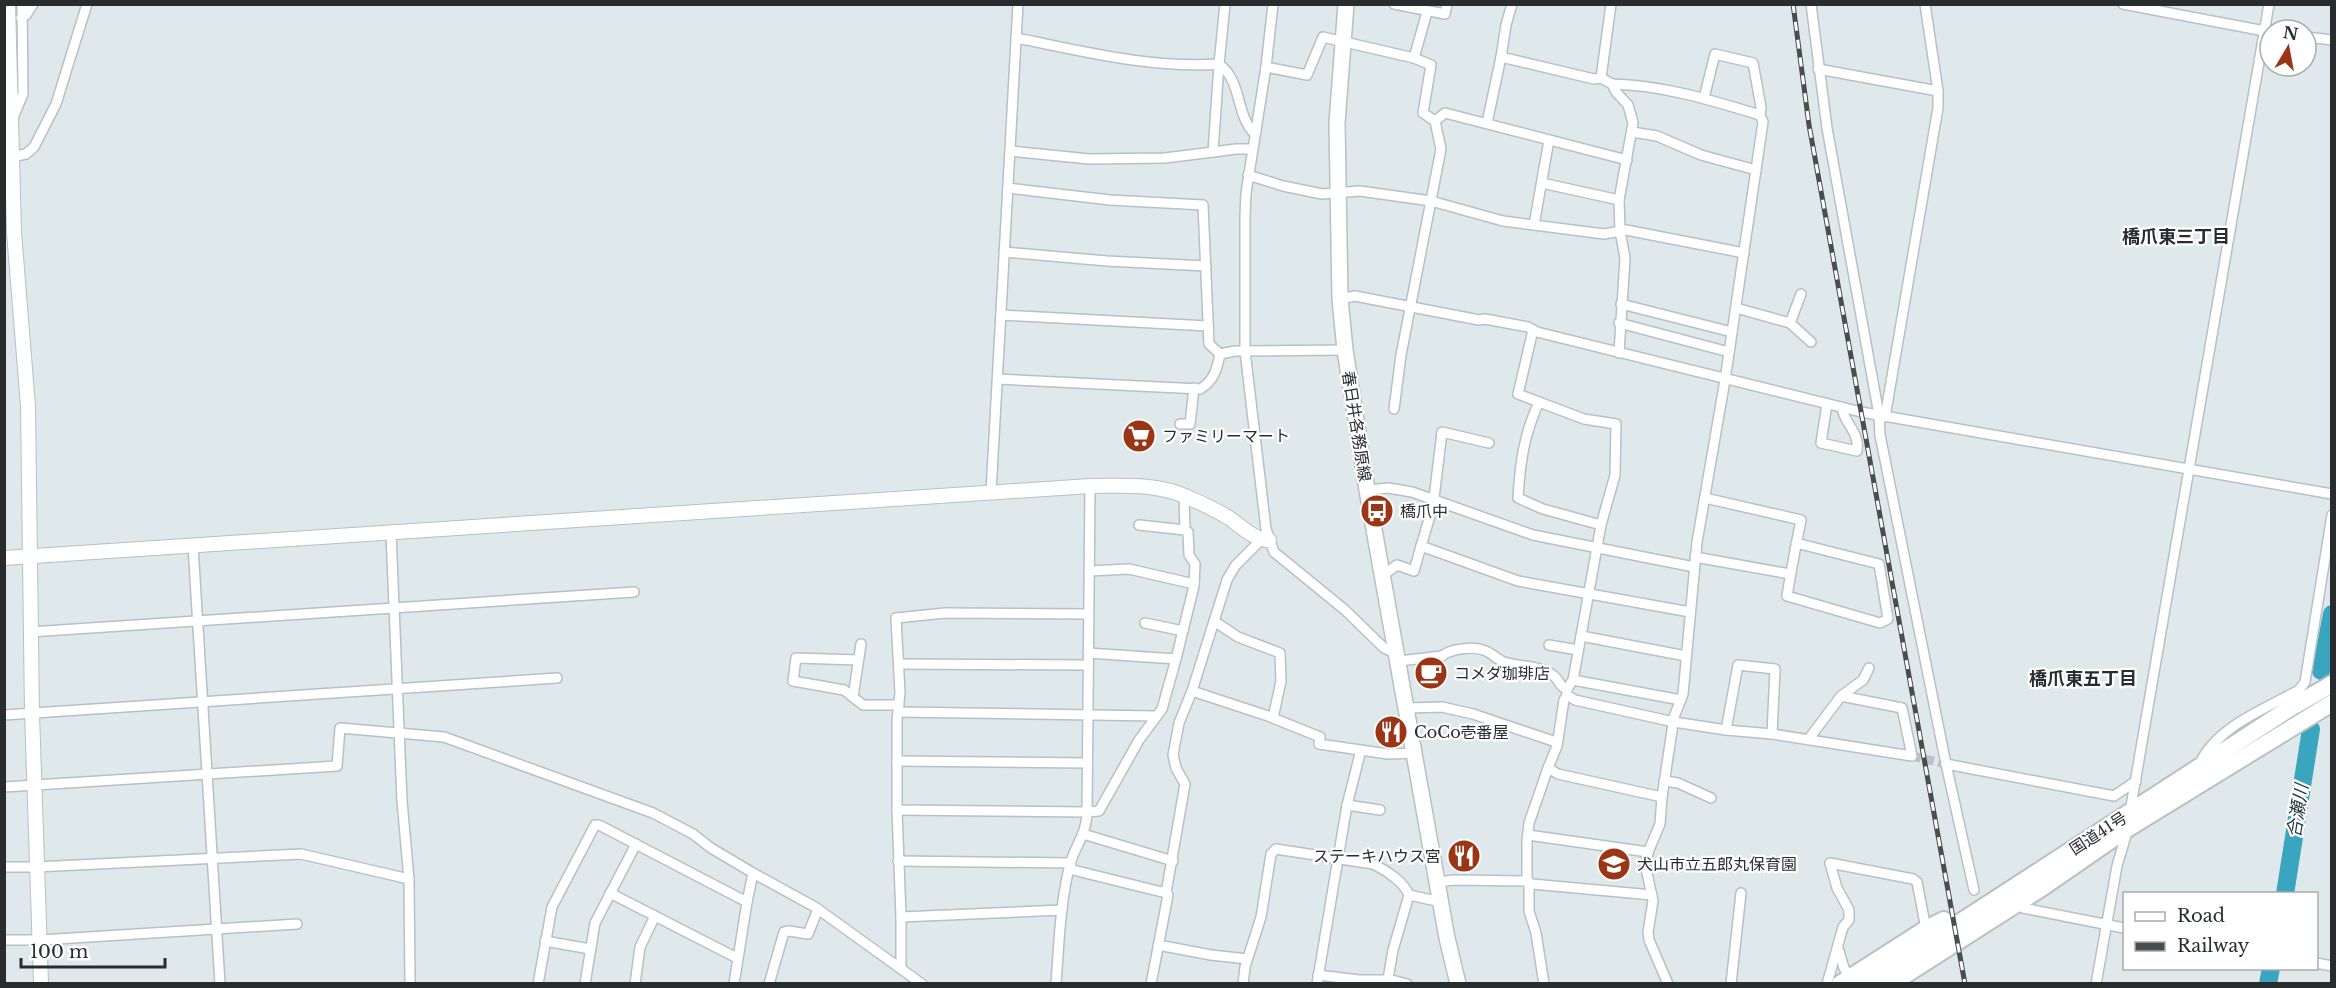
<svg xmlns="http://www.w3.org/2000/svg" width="2336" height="988" viewBox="0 0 2336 988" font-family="'Libre Baskerville','Noto Sans JP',serif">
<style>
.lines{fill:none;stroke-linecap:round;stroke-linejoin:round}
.river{stroke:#39a5bf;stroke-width:18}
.street-tunnel{stroke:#bac3c6;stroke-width:9;stroke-dasharray:9 4.5;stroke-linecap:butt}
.street-casing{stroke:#b7c0c3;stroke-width:12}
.secondary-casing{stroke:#b7c0c3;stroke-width:16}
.primary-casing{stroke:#b7c0c3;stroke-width:18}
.highway-casing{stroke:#b7c0c3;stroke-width:20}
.street{stroke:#fff;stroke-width:9}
.secondary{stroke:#fff;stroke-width:14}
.primary{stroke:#fff;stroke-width:15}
.highway{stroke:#fff;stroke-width:16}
.rail-casing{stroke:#484d4e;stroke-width:5}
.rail{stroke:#fff;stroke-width:3;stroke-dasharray:9;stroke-linecap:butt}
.labels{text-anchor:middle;stroke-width:4.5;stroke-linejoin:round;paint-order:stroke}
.street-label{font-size:16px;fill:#282c2d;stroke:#fff}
.poi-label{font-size:16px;fill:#282c2d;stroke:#fff;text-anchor:start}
.neighbourhood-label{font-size:18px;font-weight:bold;fill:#282c2d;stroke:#fff}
.water-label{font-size:18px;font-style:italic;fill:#1b3339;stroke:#fff}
</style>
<rect width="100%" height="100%" fill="#dfe9ec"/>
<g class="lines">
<g class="river">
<polyline points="2321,671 2332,614"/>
<polyline points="2285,894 2311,729"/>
<polyline points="2268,984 2271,968"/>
</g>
<polyline class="street-tunnel" points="1912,756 1946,764"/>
<g class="street-casing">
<g id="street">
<path d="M1225,4L1219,64C1243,82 1235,115 1255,134"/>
<polyline points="1273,4 1266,67 1246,193 1245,216 1245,351 1266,529 1274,552 1345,610 1384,648 1397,654"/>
<polyline points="1394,4 1445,14 1447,4"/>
<polyline points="1512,4 1506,25 1501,57 1594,79 1601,78 1611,4"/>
<polyline points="1811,4 1827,128 1879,415 1880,435 1946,764 1974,890"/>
<polyline points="2123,4 2270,32"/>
<polyline points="21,18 26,15 33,4"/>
<polyline points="2306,37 2332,40"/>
<path d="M1016,38C1082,51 1152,69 1219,64L1213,152L1236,149H1252"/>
<polyline points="1414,58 1427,12"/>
<polyline points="1266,67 1307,75 1323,37 1414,58 1431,65 1423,113 1435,121 1441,149 1401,355 1394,409"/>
<polyline points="1818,69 1938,91"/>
<polyline points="1601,78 1612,84 1616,92 1628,105 1633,123 1619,200 1620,231 1625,258 1619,353"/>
<path d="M1612,84C1662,85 1711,100 1760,115L1763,122L1725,380L1697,542L1683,694L1674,717L1662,797L1660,824L1649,850L1645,864L1653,901L1648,932L1649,940L1668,984"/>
<polyline points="1704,98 1715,54 1753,63 1761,107 1760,115"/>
<polyline points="13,118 23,94 22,4"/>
<polyline points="1435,121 1445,113 1627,160"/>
<polyline points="1487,123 1501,57"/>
<polyline points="1632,132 1657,136 1701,155 1756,170"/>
<polyline points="1010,151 1089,159 1165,158 1213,152"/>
<polyline points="11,157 26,154 34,147 56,104 87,4"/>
<polyline points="1248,175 1283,186 1322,194 1360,191 1431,201 1503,221 1604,234 1626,230 1744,253"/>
<polyline points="1542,183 1619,200"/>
<polyline points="1008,188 1110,200 1203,205 1209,344 1220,354"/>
<polyline points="1534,225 1549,140"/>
<polyline points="1004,252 1107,261 1206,266"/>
<polyline points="1340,299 1355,296 1479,320 1485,319 1528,327 1537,332 1861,412 2332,494"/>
<polyline points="1621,304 1732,332"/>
<polyline points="1736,308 1790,323 1811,342"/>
<polyline points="1001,315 1208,326"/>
<polyline points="1619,323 1729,352"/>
<polyline points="1790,323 1801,294"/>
<path d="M1533,330L1518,394L1539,402C1524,434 1520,463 1518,498L1543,509L1601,525"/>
<polyline points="1220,354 1235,351 1345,350"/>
<path d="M998,379L1200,389C1214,381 1217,369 1220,354"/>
<polyline points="1539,402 1584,419 1616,424 1615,475 1601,525 1573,680 1567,689 1567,695 1575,700 1674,722 1726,730 1772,734 1912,756 1902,708 1841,696 1808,740"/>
<path d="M1827,404L1821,443L1857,451C1860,431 1843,423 1842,407"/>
<polyline points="1885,417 1938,108 1938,91 1925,4"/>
<polyline points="1180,424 1190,424 1194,388"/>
<polyline points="1489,443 1442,432 1433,506 1421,546 1518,581 1690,612"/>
<polyline points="1367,490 1388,488 1412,492 1533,535 1694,567"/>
<polyline points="991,492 1018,4"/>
<path d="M1705,498L1801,520C1796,545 1791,571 1787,596L1880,623L1888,619L1879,564L1796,543"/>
<polyline points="1139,525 1185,530"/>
<polyline points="391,533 402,801 409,879 410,984"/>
<polyline points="193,546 220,984"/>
<polyline points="1695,557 1790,574"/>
<polyline points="1089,571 1129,569 1194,584"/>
<polyline points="1383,575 1397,565 1414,571 1421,546"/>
<polyline points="1214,621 1238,637 1280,653 1281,681 1273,718"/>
<polyline points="1145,623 1183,631"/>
<polyline points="30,632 634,592"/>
<polyline points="1581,636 1686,656"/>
<polyline points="1549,645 1578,650"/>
<polyline points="1176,659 1194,586 1195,564 1189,555 1188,532 1185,530 1184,495"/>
<polyline points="858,660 796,658 793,681 844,690 863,705 899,705"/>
<path d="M1399,661L1442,656C1450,649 1473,646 1483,650C1491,652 1496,659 1504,662C1519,667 1541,665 1554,676C1560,681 1559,687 1567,689"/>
<polyline points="899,664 1088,665"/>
<polyline points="1573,680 1681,700"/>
<polyline points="1192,691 1268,716 1320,737 1319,744 1388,754 1416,753"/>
<polyline points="1567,695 1564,700 1557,746 1548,768 1558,774 1662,797"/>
<polyline points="1841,696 1863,680 1869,668"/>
<polyline points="853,697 861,644"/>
<polyline points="1408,708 1442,707 1473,714 1556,742"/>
<polyline points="899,712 1156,716"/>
<polyline points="4,715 557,678"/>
<polyline points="1726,730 1738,665 1775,669 1772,734"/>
<polyline points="897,761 1087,763"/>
<path d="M2200,763C2218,726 2265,709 2299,690L2305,682L2332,515"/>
<polyline points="1946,764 2114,796 2136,781"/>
<polyline points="1664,781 1678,783 1711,798"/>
<polyline points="4,787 337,766 340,728 444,737 653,813 693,834 711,848 753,873 815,907 922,984"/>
<polyline points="1347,805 1380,810"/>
<polyline points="897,810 1087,812 1090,486"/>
<polyline points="2130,812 2269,4"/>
<polyline points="1083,834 1173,861"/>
<polyline points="1528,835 1648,852"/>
<polyline points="898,861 1071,863"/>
<polyline points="4,867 36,867 301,854 409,879"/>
<polyline points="1069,869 1166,893"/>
<polyline points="1527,881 1532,884 1652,895"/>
<polyline points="1438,882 1454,880 1527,881 1527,841 1529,823 1548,768"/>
<polyline points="1529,882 1529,911 1536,933 1544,984"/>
<polyline points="610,893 737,958"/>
<polyline points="747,902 753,873"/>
<polyline points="2023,908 2124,928"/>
<polyline points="1062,910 901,917 897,810 897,720 900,693 896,618 945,613 1088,614"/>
<polyline points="901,917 901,969"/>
<polyline points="4,940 41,940 297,924"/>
<polyline points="545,941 590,949"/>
<polyline points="1158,945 1211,955 1247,959"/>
<polyline points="1838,948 1844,968 1850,977"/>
<polyline points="2316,963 2332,966"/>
<polyline points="1318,975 1359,980 1392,980 1407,984"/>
<polyline points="1388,979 1393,950 1409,895"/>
<polyline points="538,984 552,907 595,825 599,825 747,902 734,984"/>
<polyline points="585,984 595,923 636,844"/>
<polyline points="635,984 640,947 655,916"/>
<polyline points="769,984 784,932 789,931 808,934 818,909"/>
<path d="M1056,984C1059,944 1060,903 1070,864C1076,844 1087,833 1087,812L1099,811L1139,740L1162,709L1176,659L1088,653"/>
<polyline points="1151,984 1168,895 1166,893 1185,784 1176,768 1173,755 1179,723 1192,691 1227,580 1235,566 1261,540"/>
<path d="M1243,984L1245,967L1261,917L1271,854L1276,849L1373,864C1386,870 1404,882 1409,895L1441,902"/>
<polyline points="1317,984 1347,805 1361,750"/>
<polyline points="1731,984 1741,893"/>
<polyline points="1827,984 1843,927 1849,920 1849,910 1837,888 1830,863 1913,879 1917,882 1926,929"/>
<polyline points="2096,984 2117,866 2127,832"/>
</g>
</g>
<g class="secondary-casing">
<g id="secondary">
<polyline points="8,4 14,232 28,406 32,713 41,984"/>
<path d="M4,558L1090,486C1123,486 1156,483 1187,497C1201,503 1216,510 1229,518C1241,526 1254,540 1269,540"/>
</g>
</g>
<g class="primary-casing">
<polyline id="primary" points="1346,4 1337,123 1340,299 1345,350 1367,490 1447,938 1458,984"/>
</g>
<g class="highway-casing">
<g id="highway">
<polyline points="1840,984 1926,929 1944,920"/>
<polyline points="1865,984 2287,710 2332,684"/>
<polyline points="1891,984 2043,887 2127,829 2332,703"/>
</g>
</g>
<use href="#street" class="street"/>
<use href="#secondary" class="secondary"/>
<use href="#primary" class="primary"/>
<use href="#highway" class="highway"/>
<g class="rail-casing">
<polyline id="rail" points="1793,4 1809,125 1965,984"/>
</g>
<use href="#rail" class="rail"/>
</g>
<defs>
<g id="supermarket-disc" transform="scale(1.725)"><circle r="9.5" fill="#9c3515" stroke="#fff"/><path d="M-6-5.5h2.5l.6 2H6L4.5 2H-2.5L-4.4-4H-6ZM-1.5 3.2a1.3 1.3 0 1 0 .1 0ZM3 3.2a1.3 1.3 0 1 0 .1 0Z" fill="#fff"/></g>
<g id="bus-disc" transform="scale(1.725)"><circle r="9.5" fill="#9c3515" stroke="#fff"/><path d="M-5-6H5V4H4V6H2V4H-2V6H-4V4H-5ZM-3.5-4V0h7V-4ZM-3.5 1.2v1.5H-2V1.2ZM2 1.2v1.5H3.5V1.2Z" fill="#fff"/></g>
<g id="cafe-disc" transform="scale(1.725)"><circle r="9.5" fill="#9c3515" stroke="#fff"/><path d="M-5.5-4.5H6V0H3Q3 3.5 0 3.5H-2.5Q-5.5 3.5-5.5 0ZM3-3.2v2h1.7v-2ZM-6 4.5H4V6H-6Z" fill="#fff"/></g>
<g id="restaurant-disc" transform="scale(1.725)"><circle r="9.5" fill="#9c3515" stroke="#fff"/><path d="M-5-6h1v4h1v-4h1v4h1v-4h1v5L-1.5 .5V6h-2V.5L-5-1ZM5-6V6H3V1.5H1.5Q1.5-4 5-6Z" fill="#fff"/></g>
<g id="school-disc" transform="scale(1.725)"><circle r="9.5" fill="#9c3515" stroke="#fff"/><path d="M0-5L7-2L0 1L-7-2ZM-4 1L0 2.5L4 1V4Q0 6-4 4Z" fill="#fff"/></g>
</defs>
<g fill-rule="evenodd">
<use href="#supermarket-disc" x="1139" y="436"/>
<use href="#bus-disc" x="1377" y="511"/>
<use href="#cafe-disc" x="1431" y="673"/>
<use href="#restaurant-disc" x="1391" y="732"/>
<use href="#restaurant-disc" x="1464" y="856"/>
<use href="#school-disc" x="1614" y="864"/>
</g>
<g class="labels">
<g class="street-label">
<text transform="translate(1357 426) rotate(81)" y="6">春日井各務原線</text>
<text transform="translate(2098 833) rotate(-33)" y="6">国道41号</text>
</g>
<g class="poi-label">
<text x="1162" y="442">ファミリーマート</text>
<text x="1400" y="517">橋爪中</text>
<text x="1454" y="679">コメダ珈琲店</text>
<text x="1414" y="738">CoCo壱番屋</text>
<text x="1441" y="862" text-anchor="end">ステーキハウス宮</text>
<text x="1637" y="870">犬山市立五郎丸保育園</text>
</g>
<g class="neighbourhood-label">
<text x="2176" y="243">橋爪東三丁目</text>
<text x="2083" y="685">橋爪東五丁目</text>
</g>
<g class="water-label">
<text transform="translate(2298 811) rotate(-81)" y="6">合瀬川</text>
</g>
</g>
<rect width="2336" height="988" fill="none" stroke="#282c2d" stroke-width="12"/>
<rect x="2123" y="892" width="195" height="78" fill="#ffffff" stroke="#a9abab" stroke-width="1.5"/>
<rect x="2135" y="912" width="30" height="9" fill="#ffffff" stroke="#a9abab" stroke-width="1.5"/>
<text x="2177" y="922" font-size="18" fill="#282c2d">Road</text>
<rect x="2135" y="942" width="30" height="9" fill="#484d4e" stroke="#a9abab" stroke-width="1.5"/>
<text x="2177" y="952" font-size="18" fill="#282c2d">Railway</text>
<g transform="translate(2288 48) rotate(10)"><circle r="28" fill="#ffffff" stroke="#a9abab" stroke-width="1.5"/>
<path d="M0-4.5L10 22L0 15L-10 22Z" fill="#9c3515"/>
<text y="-9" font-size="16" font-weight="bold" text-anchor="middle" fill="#282c2d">N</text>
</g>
<path d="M21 958v9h144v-9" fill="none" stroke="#282c2d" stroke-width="3"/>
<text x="30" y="958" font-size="18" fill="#282c2d" stroke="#ffffff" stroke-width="4.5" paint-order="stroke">100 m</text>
</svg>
